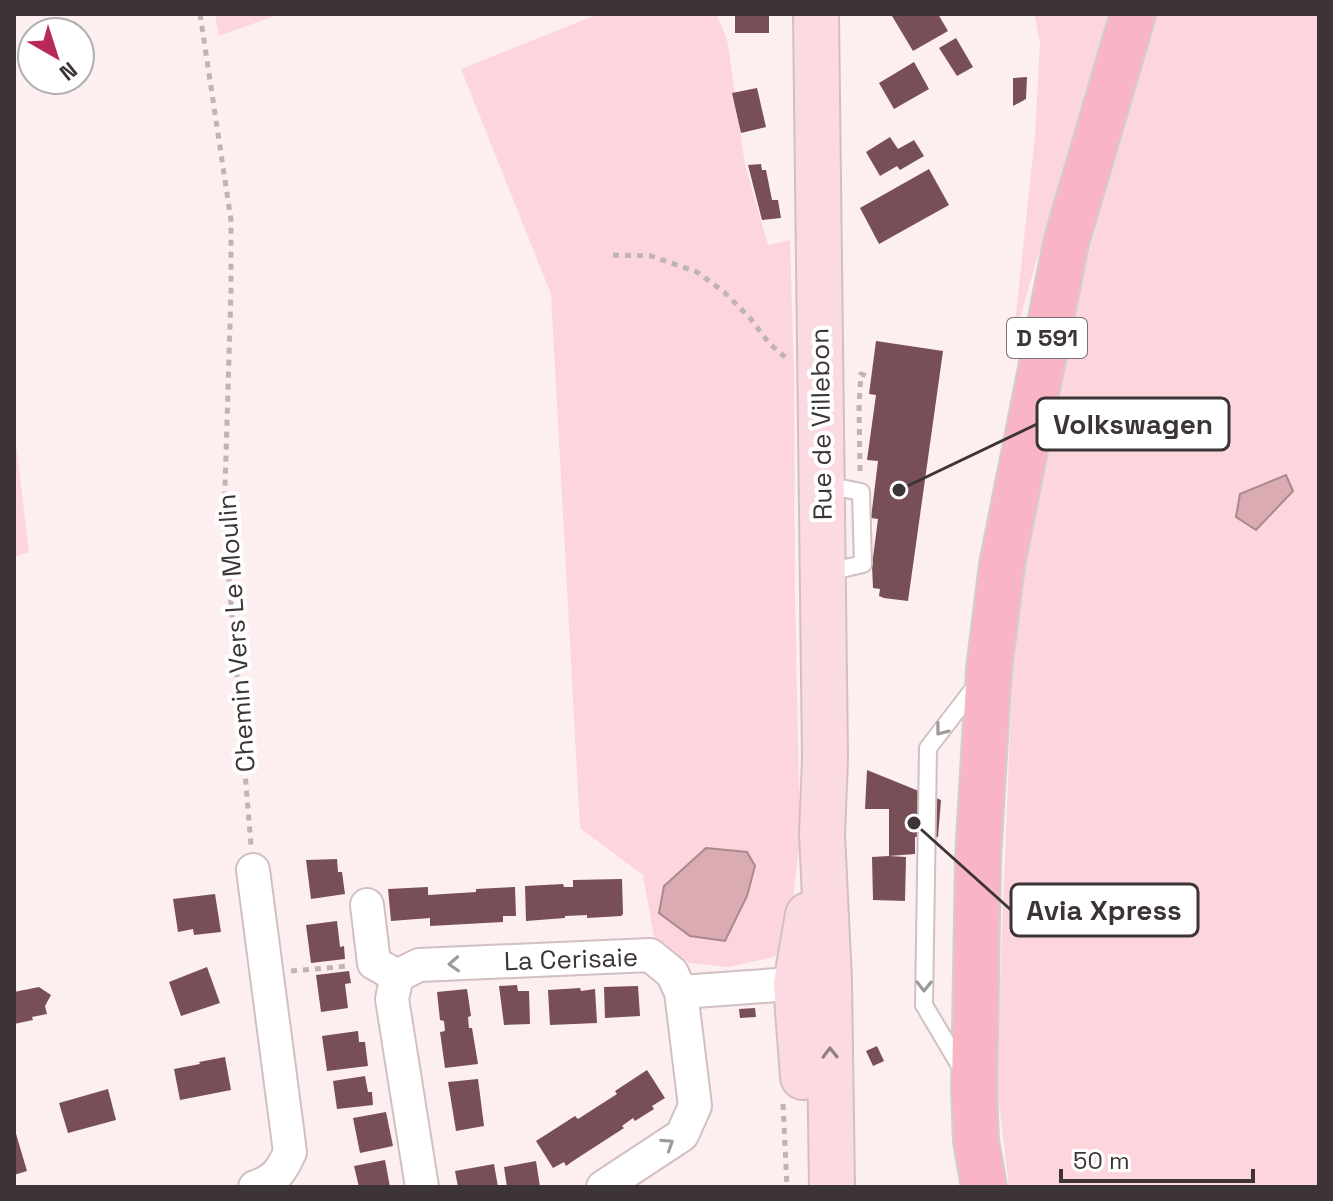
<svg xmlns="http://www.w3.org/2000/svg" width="1333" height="1201" viewBox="0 0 1333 1201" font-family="'Space Grotesk',sans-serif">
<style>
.green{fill:#fdd6dd}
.water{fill:#daabb3;stroke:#ab878e;stroke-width:2}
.building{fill:#784f57}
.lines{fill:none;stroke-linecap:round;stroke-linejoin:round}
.service-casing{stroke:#d2bfc2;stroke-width:20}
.minor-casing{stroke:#d2bfc2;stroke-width:36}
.secondary-casing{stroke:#d2bfc2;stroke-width:48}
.primary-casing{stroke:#d0cecf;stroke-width:48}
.path{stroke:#c0b3b5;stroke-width:5;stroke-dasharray:6 6;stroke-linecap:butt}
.service{stroke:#fff;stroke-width:16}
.minor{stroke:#fff;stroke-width:32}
.secondary{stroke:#fcdae2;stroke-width:44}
.primary{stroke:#f9b5c5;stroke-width:44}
.oneway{stroke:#9e9a9a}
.oneway2{stroke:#927f83}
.labels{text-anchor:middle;stroke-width:8;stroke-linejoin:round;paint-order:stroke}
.shield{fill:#fff;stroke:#767172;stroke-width:2}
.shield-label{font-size:24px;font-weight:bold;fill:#3c3436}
.street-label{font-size:26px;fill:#3c3436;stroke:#fff}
.leader{fill:none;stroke:#3c3436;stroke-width:3}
.callout-dot{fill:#3c3436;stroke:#fff;stroke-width:3}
.callout{fill:#fff;stroke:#3c3436;stroke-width:3}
.callout-label{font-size:28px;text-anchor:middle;font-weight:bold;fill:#3c3436}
</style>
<rect width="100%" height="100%" fill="#fdeef0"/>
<g class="green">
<polygon points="215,14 280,14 219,36"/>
<polygon points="598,14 716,14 727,39 745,165 768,245 790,240 794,375 795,596 800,841 788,939 774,957 728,967 689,963 654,937 643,875 580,828 551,294 461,69"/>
<polygon points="1034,14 1108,14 1013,342 1035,136 1040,43"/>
<polygon points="1156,14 1319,14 1319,1187 1009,1187 996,1079 1015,609 1080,284"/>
<polygon points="14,427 29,552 14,557"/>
</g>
<g class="water">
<polygon points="1286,475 1293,491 1256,530 1236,517 1240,494"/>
<polygon points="706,848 747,852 755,866 747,896 725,941 690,936 659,913 664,886"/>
</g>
<g class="building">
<rect x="735" y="14" width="34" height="19"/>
<polygon points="895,14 938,14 948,31 913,51 892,16"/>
<polygon points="956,38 973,67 957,76 939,48"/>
<polygon points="914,62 929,89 894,109 879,83"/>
<polygon points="1027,77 1026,99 1013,106 1013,78"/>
<polygon points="757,88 766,127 741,133 732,93"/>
<polygon points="890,137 898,149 914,140 924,156 900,170 897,166 880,176 866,152"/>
<polygon points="761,164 762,170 766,170 772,200 778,200 781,218 762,220 748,165"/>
<polygon points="929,169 949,205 879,244 860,208"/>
<polygon points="876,341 943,351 908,601 884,598 879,596 880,589 873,588 872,565 878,519 871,518 878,461 867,460 876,395 869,394"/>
<polygon points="867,770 941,800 938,837 915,837 915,854 889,856 906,857 905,901 873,900 872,857 889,856 889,809 865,809"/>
<polygon points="337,859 338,872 342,872 345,894 311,899 306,860"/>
<polygon points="622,879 623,914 621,916 587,918 587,915 565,916 565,918 526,921 525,886 563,884 564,887 573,887 573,880"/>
<polygon points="428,887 428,895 476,892 476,889 515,887 516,916 503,916 503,922 430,926 430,918 391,921 388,889"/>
<polygon points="215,894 221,932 194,935 193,929 178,932 173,899"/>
<polygon points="337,921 340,947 344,946 345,959 311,963 306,925"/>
<polygon points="207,967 220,1003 181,1016 169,982"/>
<polygon points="349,971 351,983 345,984 348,1008 321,1012 316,975"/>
<polygon points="517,985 518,991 529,991 530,1024 504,1025 499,986"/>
<polygon points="638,986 640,1016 605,1018 604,987"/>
<polygon points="39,987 51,995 45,1006 47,1014 32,1017 33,1020 14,1024 14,992"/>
<polygon points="580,988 581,991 595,989 597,1023 550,1025 548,990"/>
<polygon points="467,989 471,1016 468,1017 469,1028 472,1028 478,1064 445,1068 440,1032 445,1031 444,1021 440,1020 437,992"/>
<polygon points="755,1008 756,1017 740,1018 739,1009"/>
<polygon points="358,1031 359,1042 365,1042 368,1066 327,1071 322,1036"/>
<polygon points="877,1046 884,1061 873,1066 866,1051"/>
<polygon points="225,1057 231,1090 180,1100 174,1069 200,1064 199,1062"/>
<polygon points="647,1070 665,1098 652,1106 654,1109 635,1121 633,1118 622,1126 624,1128 573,1161 566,1166 564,1162 553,1168 536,1141 575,1116 578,1119 617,1094 615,1091"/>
<polygon points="365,1076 368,1092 372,1092 373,1105 337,1109 333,1081"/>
<polygon points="478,1079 484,1126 456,1131 448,1082"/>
<polygon points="108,1089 116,1120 68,1133 59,1103"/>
<polygon points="386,1112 393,1146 360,1153 353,1118"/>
<polygon points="14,1127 27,1171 14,1175"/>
<polygon points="385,1160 390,1187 359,1187 354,1166"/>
<polygon points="536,1161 540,1187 507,1187 504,1167"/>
<polygon points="494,1164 498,1187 458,1187 455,1171"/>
</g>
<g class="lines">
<g class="service-casing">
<g id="service">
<polyline points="824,487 836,487 861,492 863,564 837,570 824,571"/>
<polyline points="963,1071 924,1005 928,748 978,683"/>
</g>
</g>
<g class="minor-casing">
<g id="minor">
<path d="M253,870L290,1152C282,1170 275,1181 255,1187"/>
<polyline points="367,905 374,963 397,976"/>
<polyline points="681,992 818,982"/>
<polyline points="422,1187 392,999 397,976 419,965 650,955 672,973 681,992 695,1106 682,1135 603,1187"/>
</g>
</g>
<g class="secondary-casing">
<g id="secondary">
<polyline points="816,14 825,759 822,834 829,981 832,1187"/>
<polyline points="803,1077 796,984 808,915"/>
</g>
</g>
<g class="primary-casing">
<polyline id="primary" points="984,1187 976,1141 974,1090 978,858 989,669 1002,565 1066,243 1133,14"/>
</g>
<g class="path">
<polyline points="200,14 231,220 231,291 224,520 251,845"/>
<polyline points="613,255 651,256 697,272 724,292 750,318 769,343 786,358"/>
<polyline points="860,471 859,405 861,374 871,377"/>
<polyline points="291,971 349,966"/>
<polyline points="783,1104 787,1187"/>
</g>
<use href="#service" class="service"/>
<use href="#minor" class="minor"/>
<use href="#secondary" class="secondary"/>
<use href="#primary" class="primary"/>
</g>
<defs><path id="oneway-chevron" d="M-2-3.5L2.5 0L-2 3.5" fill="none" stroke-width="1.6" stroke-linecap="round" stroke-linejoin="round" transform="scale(2)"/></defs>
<g class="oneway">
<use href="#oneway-chevron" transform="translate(941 730) rotate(128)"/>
<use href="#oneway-chevron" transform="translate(454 964) rotate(177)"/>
<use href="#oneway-chevron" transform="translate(924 986) rotate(91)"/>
<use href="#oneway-chevron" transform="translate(668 1144) rotate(-33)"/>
</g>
<use class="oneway2" href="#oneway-chevron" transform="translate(830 1053) rotate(-91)"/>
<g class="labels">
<rect class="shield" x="1007" y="318" width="80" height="40" rx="6"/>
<g class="shield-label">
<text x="1047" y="346">D 591</text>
</g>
<g class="street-label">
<text transform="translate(821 424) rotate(-91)" y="9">Rue de Villebon</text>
<text transform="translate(236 633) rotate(-94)" y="9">Chemin Vers Le Moulin</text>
<text transform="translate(571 959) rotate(-2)" y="9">La Cerisaie</text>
</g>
</g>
<path class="leader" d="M899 490L1037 424M914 823L1011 910"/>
<g class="callout-dot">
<circle cx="899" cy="490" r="8"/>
<circle cx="914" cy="823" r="8"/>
</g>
<g class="callout">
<rect x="1037" y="398" width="192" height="52" rx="8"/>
<rect x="1011" y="884" width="187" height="52" rx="8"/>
</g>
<g class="callout-label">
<text x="1133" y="434">Volkswagen</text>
<text x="1104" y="920">Avia Xpress</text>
</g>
<rect width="1333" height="1201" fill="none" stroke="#3c3436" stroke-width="32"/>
<g transform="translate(56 56) rotate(141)"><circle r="38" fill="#ffffff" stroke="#b1aeaf" stroke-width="2"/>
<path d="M0-6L14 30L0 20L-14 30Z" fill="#b82959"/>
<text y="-12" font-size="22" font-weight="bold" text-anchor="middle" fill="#3c3436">N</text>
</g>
<path d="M1061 1169v12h192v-12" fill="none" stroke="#3c3436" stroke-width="4"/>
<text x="1073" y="1169" font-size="24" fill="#3c3436" stroke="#ffffff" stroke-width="6" paint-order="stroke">50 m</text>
</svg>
